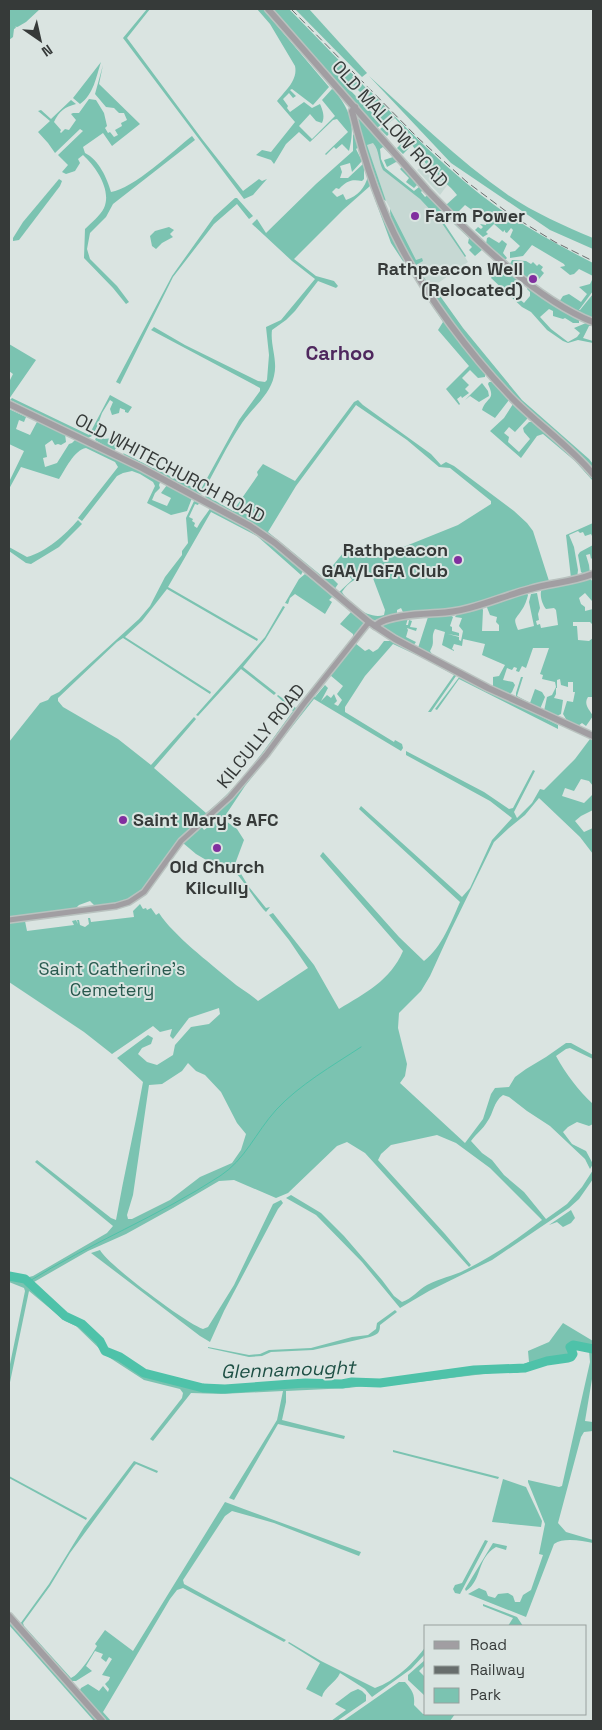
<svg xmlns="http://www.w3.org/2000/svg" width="602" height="1730" viewBox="0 0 602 1730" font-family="'Space Grotesk',sans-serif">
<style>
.built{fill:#c6d8d3}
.green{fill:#7bc3b1;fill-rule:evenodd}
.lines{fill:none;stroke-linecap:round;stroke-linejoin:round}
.stream{stroke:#4ec2a9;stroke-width:1}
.river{stroke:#4ec2a9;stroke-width:9}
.minor-casing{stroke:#b9c2bf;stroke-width:8}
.tertiary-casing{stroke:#b9c2bf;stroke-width:9}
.minor{stroke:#a19ea2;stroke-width:5}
.tertiary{stroke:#a19ea2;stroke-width:6}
.rail{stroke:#686e6d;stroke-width:1;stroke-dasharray:8 4;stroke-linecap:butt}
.poi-dot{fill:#812f9f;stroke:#dae4e1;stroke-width:2}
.labels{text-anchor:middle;stroke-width:4;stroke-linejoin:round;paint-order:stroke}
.street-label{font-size:18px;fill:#363a39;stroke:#dae4e1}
.poi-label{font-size:18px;font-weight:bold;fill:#363a39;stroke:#dae4e1;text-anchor:start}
.park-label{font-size:18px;fill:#28594e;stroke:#dae4e1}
.water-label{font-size:19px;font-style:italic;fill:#1d4f44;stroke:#dae4e1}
.quarter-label{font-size:20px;font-weight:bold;fill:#4f285e;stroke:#dae4e1}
</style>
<rect width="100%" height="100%" fill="#dae4e1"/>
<g class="built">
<polygon points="372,141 380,149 381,159 385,168 440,217 466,256 465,257 468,262 431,288 415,263 390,214 390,208 386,201 366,143"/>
<polygon points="425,163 430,169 433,168 436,173 448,184 440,195 417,170"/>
</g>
<g class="green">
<polygon points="9,9 40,9 26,22 14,29 13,37 9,40"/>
<polygon points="147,9 150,9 127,38 202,139 243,191 259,179 262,181 267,179 253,195 244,199 123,38"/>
<path d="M257,9H263L329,87L313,105L292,89L290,90L296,96L293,98L289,93L283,99L288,106L287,108L290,112L304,102L312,108L320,104C323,111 325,117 322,123L316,121L310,114L299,126L312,139L335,116L322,100L332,89L334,90C350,110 356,125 349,151L342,144L336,149L334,147L326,155L325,154L348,132L337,119L333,120L310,142L299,132L286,144L274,164L271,160L256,155L262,150L271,152L295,122L277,101C286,90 298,80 295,66L270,24Z"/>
<path d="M271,9H289L366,88L365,89L368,92L370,91C410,132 450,173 497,207C528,229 560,246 593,263V276L579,269L574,274L570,275L560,267L565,266L564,264L532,245L523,256L510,258V252L515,251L520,246L510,237L513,230L511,228L507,233L505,232V230L503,232L494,224L486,232L488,234L483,237L475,230L478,227L481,229L483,227L480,224L486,225L487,221L465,205L456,214L446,205L457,195C450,185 438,179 434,168L430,169L412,145L403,154L397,148L401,144L404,147L409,143L408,140L409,139L415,144L416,143L395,118L385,126L391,132L387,136L380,129L389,121L387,120L377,128ZM353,85L382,114L377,118L349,89Z"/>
<polygon points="295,9 309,9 367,73 362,77"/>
<path d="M101,62C96,77 94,94 80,104L73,98Z"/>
<path d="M103,65L99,84L140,124L112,146L103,133L83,147L85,153C99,160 107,178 111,192C133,189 173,151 192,136L195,140L113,204L106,217L90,233L87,249L90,259L117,286L129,302L126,304L113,288L84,258L85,229C91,223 100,216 104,208C112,190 96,167 83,155L78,159L80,163L75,171L66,174L62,172L68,165L58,155L83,131L80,129L55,153L48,143L38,132L50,121L38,111L41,110L51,119L71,100L76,104C65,107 59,111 54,122L61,130L60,132L61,133L65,129L69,130L76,120L71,114L73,113H79L89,99L96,100L104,113L107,126L105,128L108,133L110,132L114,137L118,135L115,130L122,126L121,123L127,120L124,113H119L114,108L106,107L95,94Z"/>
<path d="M369,76C414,117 458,160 508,195C535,213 564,226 593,238V249L550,230L451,163Z"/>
<path d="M357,119H360L399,163L396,162L387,167L384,160L393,157L383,147L380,149L381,159L385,168L414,191L419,187L417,185L414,188L406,182L409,178L400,169L402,167L423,190L421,192L425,197L428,195L449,217L444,223L466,256L465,257L439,219L420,199L383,170C378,161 380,151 373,143L367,145L386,201L383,199L360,133Z"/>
<path d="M355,133L359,147L356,149L362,161L352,172L350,163L340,166L342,172L340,178H348L364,163V179L362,181C351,179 347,181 339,189L336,188L332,192L337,197L343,194L346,200C358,196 365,188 368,176L395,241L485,372V377L478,378L470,370L462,378L469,385L465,389L469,393L462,398L461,396L457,399L460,404L459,405L446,389L469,366L438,330L443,322L391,243L370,186L343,210L294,259L316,276L334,281L338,286L336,288L318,281L295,311L286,320L272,330C270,345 278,360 274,376C270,395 253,407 242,423C227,445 215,471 202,494L199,495L125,456L123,453L200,491L239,420L260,391V388L151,330L154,327L185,345L258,381L265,382L267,380L269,355L266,327L281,320L315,279L292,261L252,224L257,219L266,233L316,184L353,151V135Z"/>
<polygon points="59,179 62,181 60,186 19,240 13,241 13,238 23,222"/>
<polygon points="235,198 237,198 253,216 249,219 237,204 214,224 173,277 120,384 116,382 172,276 214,217"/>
<path d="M390,209L416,260L422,258L423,261L416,265L431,288L433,286L463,328L522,400L589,459L593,464V471C559,440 525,410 494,376C467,346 444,311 422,278C411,260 390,230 390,209Z"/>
<polygon points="452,220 483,249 475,256 469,250 472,247 468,243 469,238 451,221"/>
<polygon points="169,227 174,230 170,234 173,237 162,243 156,249 152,246 150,236 155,231"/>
<polygon points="489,237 499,243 502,240 507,244 503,253 507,258 506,259 504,260 486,244 487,238"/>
<polygon points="512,260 526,261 531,264 533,262 537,266 539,264 543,267 541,270 544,273 535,284 510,264"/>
<polygon points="500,265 520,281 515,288 514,287 510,291 524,303 530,296 530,292 527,289 528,287 562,311 579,320 579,323 573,323 565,318 563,319 553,316 553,311 549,309 540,317 551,329 568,342 577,337 580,333 574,328 586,323 592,326 589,326 583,338 593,341 593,343 578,340 568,343 563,341 547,330 531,312 522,307 491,278"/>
<polygon points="592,280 593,291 579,310 580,310 593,294 593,316 591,319 559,302 563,296 569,294 581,302 587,294 579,287 590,284"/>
<polygon points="9,344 36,360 9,399 9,382 13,374 9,371"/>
<path d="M489,382H493L509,400L495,418L482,410C487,396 496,401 488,384Z"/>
<polygon points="482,383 488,391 489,396 479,402 470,396 465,400"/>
<polygon points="110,395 132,407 128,413 125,412 125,410 120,408 119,413 112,415 110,409 113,402 110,400 102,413 94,435 88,438 10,400 12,398 89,435"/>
<path d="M358,400L363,405L431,454L441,465L446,462L454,466L514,511L527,523L533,531L549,581L472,605L468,604V606L462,609L404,614L401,608L397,610V615L371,621L338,593L352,580L341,564L330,576L338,584L334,590L206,498L205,495L233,511L258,475L257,472L263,464L295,481L354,402ZM356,405L407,440L439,467L450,468L491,501V504L458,525L376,558H373L358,546L348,547L330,569L326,576L323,577L268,532L296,486ZM369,572L371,573L385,610L384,615C369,620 349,604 342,592C348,582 359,577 369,572Z"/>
<polygon points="512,401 527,416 527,419 515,432 509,427 504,433 509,437 508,442 519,452 530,439 524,432 523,428 529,422 533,422 577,460 593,477 593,481 575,461 543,434 537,436 521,458 490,431 504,418 513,404"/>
<path d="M9,409L26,417L24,422L19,420L16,429L30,435L38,420L65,434L66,442L61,445L58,444L55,445L52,440L45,445L47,457L43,458L45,467L57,463L69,444L72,443L76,439L161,480L159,485L160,488L155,493L152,500L167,506L171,498L161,493L167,485L191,496L192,498L187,511L171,515L147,503L155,486L153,482L140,474L132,471L123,473L117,476L82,521L78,518L118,467L115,462L86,448C74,450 65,470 59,479L21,467L9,489V482L24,451L9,444Z"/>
<polygon points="117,432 118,432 113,442 118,445 114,451 95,440 98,433 101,434 104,439 113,438"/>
<path d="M194,501L199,503L198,505L195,504L189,517L193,519L192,521L195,523L194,526L197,528C201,520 206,515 211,507L261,535L303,571L301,575L257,536L211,512L168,587L258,639L257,641L167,589L142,621L125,637L211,692L210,694L123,638L117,642L58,698V701L63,707L118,739L151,765L194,717L196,719L154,768L206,813C241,786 267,746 293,711L277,696L278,695L296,708L353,637V634L340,624L351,612L338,600L361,619L364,624L267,751L231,793L185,834L149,884L136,896L120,904L96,907L90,901L79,905L75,909L9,918V742L40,703L48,700L51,696L59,692L139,619L150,606L165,577L182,555V551L188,543L186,518Z"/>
<path d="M78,520L82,524L59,547L31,564L26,563L9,551V547L27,557C46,552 65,535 78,520Z"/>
<polygon points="593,523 593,538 591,534 585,536 583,532 580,533 578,531 569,535 574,547 578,570 577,578 553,581 552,580 571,578 566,535"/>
<polygon points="593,545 593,557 591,559 590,554 586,555 589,565 590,574 585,575 581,572 578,555 580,552"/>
<polygon points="305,574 335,597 335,599 332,597 329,600 332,602 325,614 295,594 290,598 288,604 285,603 299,579"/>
<path d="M589,577L593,582V600L592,601L585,593L579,598L581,604L585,607V611L593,609V625L590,622H573V626H577L578,640L589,641L593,638V697H588C583,705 590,710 593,716L586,726L582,723L578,726L563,721L566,719L563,714L567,701L573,702L575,692H573V682H568V687L561,685L560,679L557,680V688H556V694L554,698L563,700L561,714L557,716L544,711L547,697L552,695L556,687L555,682L542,679L543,675L540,674L549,648H533L526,668L522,666L519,672L516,671L517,668L514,667L512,670L507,668L503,680L513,682L515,685L512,692L509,695L493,688V677L499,676L505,665L482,655L485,644L463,639L462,646L454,644L452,649L454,650V651L442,645L445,632L435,629C430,639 436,641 430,651L432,654L418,648L428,617L418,618V616L450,615L453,617L450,626L452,627V631L459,633V636L448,634L459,637V640L461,641L463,631L459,626L462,618L455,617L457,614L481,606L483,610L482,631H499V625L496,622L497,617L490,615L486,605L527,593L528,595C527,599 525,606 521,611C515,620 513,618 518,630L534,626L529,602L531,594L537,593L540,608L538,614L539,620L536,621L537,625L540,624L541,628L558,625L556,610L554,608L546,609C542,604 539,594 542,589Z"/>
<polygon points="283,606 285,607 265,640 243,667 276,693 274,695 241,669 198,716 196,715 265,637"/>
<polygon points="408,618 406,625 408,625 409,620 412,621 410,627 417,628 416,631 407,628 408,630 406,637 416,642 413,646 381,626 384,623"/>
<path d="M384,641H393L455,673L456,676L431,712H428L454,675L423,658L393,644L365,676L345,707V712L394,742L395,740L402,744L403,748L401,751L314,699L245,786L223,819L237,829L244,840L235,864L249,887L266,908L270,907L266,912C255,901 237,869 226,864L218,867L196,854L183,843L201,826L204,830L218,820L217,818L209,824L207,821L234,796L313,696L315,697L325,685L328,688L321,701L327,695L331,698L334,694L337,701L334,704L338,706L342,700L337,694L343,686L330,675L355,643L365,651L369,649L373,652L378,649Z"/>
<polygon points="460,676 558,725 558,729 459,679 437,710 435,709"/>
<polygon points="521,677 523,677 517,696 530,703 535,689 542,692 545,697 540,709 516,698 516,693"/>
<path d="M590,739H593V786L589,781L581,779L574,791L565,788L562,796L584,803L593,794V810L581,816L575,821L584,832L593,828V854L580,837L539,798L525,815L509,828L494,842L451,930L430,976L421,991L399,1013L398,1028L407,1064L405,1076L400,1083L465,1143L483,1119L491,1094L495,1088L509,1087L515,1077L526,1069L546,1057L566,1043H571L593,1055V1059L570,1048L566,1049L556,1056C566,1074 578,1090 593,1104V1124L589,1126L577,1122L568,1127L563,1132L572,1144L586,1151L593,1164L590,1169L585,1159L550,1126L527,1111L509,1097L503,1095C493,1102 494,1113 487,1122C483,1129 476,1134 471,1141L482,1153L492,1160L504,1175L524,1192L546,1219L567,1204L582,1187L593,1170V1179L579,1199L569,1208L492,1260L429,1291L400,1308L362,1262L316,1215L286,1198L291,1195L321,1213L344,1236L382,1280L394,1296L402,1302C412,1299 418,1290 427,1285C440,1278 454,1276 467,1269C493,1256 519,1238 542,1220L490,1168L456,1143L437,1135L391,1145L381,1154L378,1160L445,1234L471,1265L469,1267L365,1153L347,1142L337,1146L288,1193L276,1198L234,1180L219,1181L173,1208L126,1234L88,1251L34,1282V1286L67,1315L83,1323L101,1340L109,1350L120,1355L145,1372L212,1387L325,1381L339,1383L386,1380L480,1366H518L529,1362L528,1351L549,1342L563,1323L593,1341V1373L585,1421L593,1422V1431L584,1432L581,1437L558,1523L566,1532L593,1540V1543C582,1541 564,1537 554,1544L526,1617L468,1594L479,1588L486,1591L488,1596L495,1598L498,1594L508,1593L513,1596L515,1602H520L523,1595L531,1590L543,1555L539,1554L545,1524L528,1482V1480L559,1487L562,1486L590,1362L589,1351L585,1349H577L571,1360L545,1364L517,1373H492L385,1386H363L349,1388L286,1391V1402L282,1420L345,1436L344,1439L278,1424L234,1500L229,1498L277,1420L283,1391L221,1394L191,1393L153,1441L150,1439L182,1398L183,1393L180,1389L144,1380L107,1356L76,1326L65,1321L29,1291L9,1387V1369L25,1291L24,1288L9,1282V1274L29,1277L33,1276L107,1233L113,1226L35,1162L37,1160L111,1218L116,1220C124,1174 135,1128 143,1082L117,1058L148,1035L153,1038L151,1044L142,1048L138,1054L147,1062L157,1065L173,1055L175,1045L191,1027L209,1024L220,1014L219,1008L189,1018L173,1039L170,1036L172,1029L160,1032L153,1026L112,1054L84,1032L9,982V923L25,921L27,931L74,925L72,921L76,920L78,924L77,920H79L80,925L85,927L89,924L88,918H90L91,922L134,917L133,911L140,904L143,909L146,908L147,910L151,908L156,915L159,913C173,935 210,963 230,980C239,988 249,993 258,1001L308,968L289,940L269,915L273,913L314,965L339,1009C365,993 390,981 403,951L320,856L323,852L399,937L424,961C442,947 451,922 460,902L359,809L361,806L462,897L470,888L492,840L512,818L490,801L406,755V751L484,792L509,809L513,808L533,770L535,771L514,812L517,818L532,803L540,789L544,790L575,759ZM188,1063L196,1071L205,1075L221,1092L237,1123L246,1134L241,1150L232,1163L200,1177L170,1200L132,1219H128L127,1215L133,1195L149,1085L162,1084L182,1071Z"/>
<path d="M281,1200L283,1203L278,1209L224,1311L210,1342L200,1336L91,1253L100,1250C107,1264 187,1324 203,1329L208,1327L234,1285L273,1204Z"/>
<polygon points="571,1210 575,1218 571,1223 563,1227 557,1222 549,1225"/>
<path d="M395,1310L397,1312L380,1325C380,1333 378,1334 370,1337L313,1350L271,1352L262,1356L249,1357L208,1348V1347L249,1355L260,1354L269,1350L311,1348L352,1337L368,1335L376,1329L377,1323Z"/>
<polygon points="393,1450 499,1477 498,1479 393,1452"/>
<path d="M134,1461L158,1471L157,1473L136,1464L134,1466L70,1553L50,1586L23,1623L24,1626L71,1678C80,1674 91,1656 97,1646L95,1644L105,1630L133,1651L225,1502L361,1552L359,1556L274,1523L232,1511L225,1516L183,1580L184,1584L286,1640L284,1642L183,1588L177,1590L170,1599L103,1712L111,1721H105L79,1692L81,1688L88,1684L99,1691L103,1686L108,1692L109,1689L105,1684L109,1680L110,1677L102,1675L112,1659L109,1657L106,1662L101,1658L103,1654L95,1651L86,1666L92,1671L76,1681H70L20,1624L49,1584L84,1527Z"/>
<polygon points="9,1476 87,1518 86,1520 9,1478"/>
<polygon points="503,1479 526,1487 542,1521 541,1527 492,1522"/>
<polygon points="485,1540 488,1541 460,1594 455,1593 453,1589 455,1585 462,1583"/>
<path d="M493,1543L507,1546L506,1550L496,1547C476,1559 483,1579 466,1591L465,1589Z"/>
<polygon points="483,1604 517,1617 523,1626 508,1626 513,1618 483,1606"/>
<polygon points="9,1620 99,1721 94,1721 9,1625"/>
<path d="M289,1642L321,1661L375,1688C395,1681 414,1663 426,1646V1653L411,1669L372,1697L365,1689L340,1673C336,1683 324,1687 322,1697L306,1689L320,1663L288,1643Z"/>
<polygon points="426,1659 426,1664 419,1671 426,1678 425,1696 408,1680 408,1675"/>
<path d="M399,1682H405C412,1690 415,1694 414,1705L423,1714H455L450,1721H343Z"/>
<polygon points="358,1689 362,1691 366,1695 366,1701 337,1721 331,1721 346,1710 335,1704 351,1692"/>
</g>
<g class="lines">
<path class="stream" d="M28,1282C90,1243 159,1216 220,1176C245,1160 256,1132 276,1110C299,1085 332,1066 361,1047"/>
<polyline class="river" points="9,1276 25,1279 65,1316 82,1324 100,1341 105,1351 120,1357 144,1373 203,1388 225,1389 305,1383 342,1384 352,1382 380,1383 474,1370 525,1368 547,1361 568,1358 571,1357 573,1354 570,1347 573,1345 593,1349"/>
<g class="minor-casing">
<polyline id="minor" points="9,920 116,906 129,902 144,892 181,841 230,797 266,755 303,705 369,622"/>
</g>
<g class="tertiary-casing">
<g id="tertiary">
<path d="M268,9L427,190C470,235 535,299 593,322"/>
<path d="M355,107L352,111C363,156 379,206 401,247C427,297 471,355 510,396C536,423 570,446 593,474"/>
<polyline points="9,404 142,468 250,526 275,543 369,622 395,639 488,688 593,736"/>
<path d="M375,626C386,615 422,614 438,613C470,612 499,597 530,589C551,583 573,582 593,574"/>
<polyline points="9,1616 102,1721"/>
</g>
</g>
<use href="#minor" class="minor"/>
<use href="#tertiary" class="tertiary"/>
<polyline class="rail" points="291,9 418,138 467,182 511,215 555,242 593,261"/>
</g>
<g class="poi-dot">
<circle cx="415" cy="216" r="5"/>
<circle cx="533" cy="279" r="5"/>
<circle cx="458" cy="560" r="5"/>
<circle cx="123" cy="820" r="5"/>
<circle cx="217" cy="848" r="5"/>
</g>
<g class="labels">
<g class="street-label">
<text transform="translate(390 124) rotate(48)" y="6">OLD MALLOW ROAD</text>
<text transform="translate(170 468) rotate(28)" y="6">OLD WHITECHURCH ROAD</text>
<text transform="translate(261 736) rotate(-51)" y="6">KILCULLY ROAD</text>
</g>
<g class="poi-label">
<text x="425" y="222">Farm Power</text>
<text x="523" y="275" text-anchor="end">Rathpeacon Well<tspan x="523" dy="21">(Relocated)</tspan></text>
<text x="448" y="556" text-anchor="end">Rathpeacon<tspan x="448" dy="21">GAA/LGFA Club</tspan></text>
<text x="133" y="826">Saint Mary's AFC</text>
<text x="217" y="873" text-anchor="middle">Old Church<tspan x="217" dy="21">Kilcully</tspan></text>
</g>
<g class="park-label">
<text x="112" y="975">Saint Catherine's<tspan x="112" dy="21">Cemetery</tspan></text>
</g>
<g class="water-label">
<text transform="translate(288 1369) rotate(-2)" y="7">Glennamought</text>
</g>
<g class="quarter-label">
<text x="340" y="360">Carhoo</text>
</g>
</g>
<rect width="602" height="1730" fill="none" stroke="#363a39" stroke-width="20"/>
<rect x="424" y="1625" width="162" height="90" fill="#dae4e1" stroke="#98a09e"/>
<rect x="434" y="1641" width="25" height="8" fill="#a19ea2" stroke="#98a09e"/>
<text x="470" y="1650" font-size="15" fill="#363a39">Road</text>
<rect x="434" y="1666" width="25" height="8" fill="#686e6d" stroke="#98a09e"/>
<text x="470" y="1675" font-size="15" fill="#363a39">Railway</text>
<rect x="434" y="1688" width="25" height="15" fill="#7bc3b1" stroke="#98a09e"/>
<text x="470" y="1700" font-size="15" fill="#363a39">Park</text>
<g transform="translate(40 40) rotate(146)" stroke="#dae4e1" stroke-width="4" paint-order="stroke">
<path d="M0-4L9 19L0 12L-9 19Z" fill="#363a39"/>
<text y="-8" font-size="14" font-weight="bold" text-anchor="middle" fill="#363a39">N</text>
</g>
</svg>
